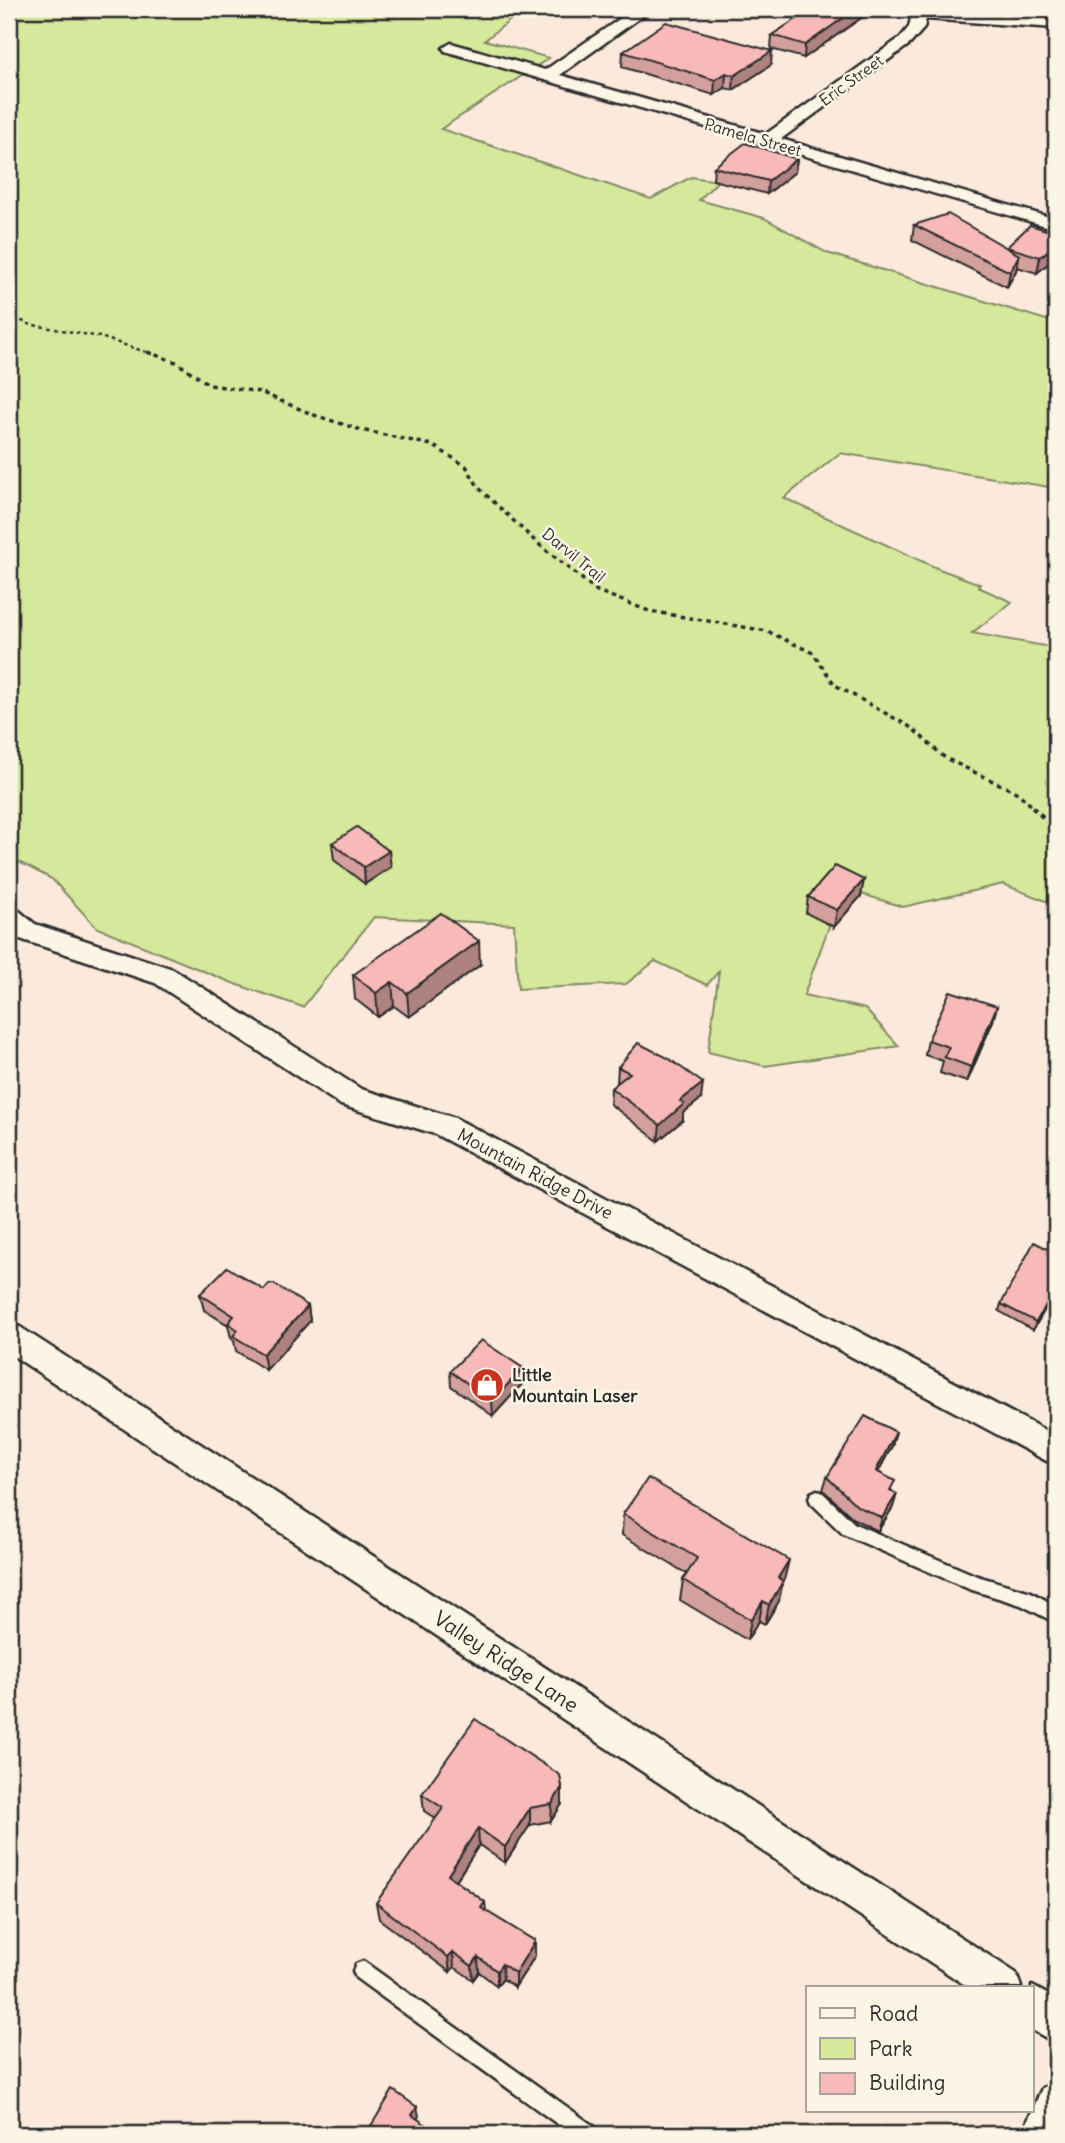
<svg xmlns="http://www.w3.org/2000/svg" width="1065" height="2143" viewBox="0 0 1065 2143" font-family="Delius,sans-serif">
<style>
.green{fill:#d6e89c;stroke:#808a64;stroke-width:2}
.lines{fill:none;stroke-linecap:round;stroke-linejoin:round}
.service-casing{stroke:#2b2b2b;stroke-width:5}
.minor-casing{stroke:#2b2b2b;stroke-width:5}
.path-far2{stroke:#2b2b2b;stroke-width:2.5;stroke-dasharray:3.5 3.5;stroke-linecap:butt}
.path-far1{stroke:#2b2b2b;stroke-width:3.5;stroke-dasharray:4.5 4.5;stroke-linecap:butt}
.path{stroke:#2b2b2b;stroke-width:4.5;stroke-dasharray:5 5;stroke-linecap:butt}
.service{fill:#fcf5e5;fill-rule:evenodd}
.minor{fill:#fcf5e5;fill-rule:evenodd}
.wall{fill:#d4a09e;stroke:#2b2b2b;stroke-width:2}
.shaded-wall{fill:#ad8281;stroke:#2b2b2b;stroke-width:2}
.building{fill:#f7bab8;stroke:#2b2b2b;stroke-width:2}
.labels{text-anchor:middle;stroke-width:5;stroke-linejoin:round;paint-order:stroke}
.far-street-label{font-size:16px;fill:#2b2b2b;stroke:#fcf5e5}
.street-label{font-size:18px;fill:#2b2b2b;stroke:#fcf5e5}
.poi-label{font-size:18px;font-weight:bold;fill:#2b2b2b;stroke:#fcf5e5;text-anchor:start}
.near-street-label{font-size:21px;fill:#2b2b2b;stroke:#fcf5e5}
</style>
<rect width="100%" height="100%" fill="#fbe9dc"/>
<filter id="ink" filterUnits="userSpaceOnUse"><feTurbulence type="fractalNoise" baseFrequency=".0143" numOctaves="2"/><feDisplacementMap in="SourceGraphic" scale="14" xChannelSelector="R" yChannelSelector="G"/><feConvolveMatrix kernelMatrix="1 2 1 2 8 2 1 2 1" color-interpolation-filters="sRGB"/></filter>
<g filter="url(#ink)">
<polygon class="green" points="9,9 498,9 518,14 485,40 549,58 441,129 651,199 691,177 718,181 699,200 764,218 827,253 1056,323 1056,488 840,453 784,498 939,569 980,584 978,587 1012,602 972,633 1056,648 1056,905 1003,884 903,907 843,888 804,995 865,1009 899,1046 765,1066 708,1052 719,971 707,985 655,961 626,984 518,989 514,924 374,917 303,1007 235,984 96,927 52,879 9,857"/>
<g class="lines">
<g class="service-casing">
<g id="service">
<polygon points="817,1490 823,1493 855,1524 977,1576 1031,1592 1056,1606 1056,1623 1021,1605 969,1589 843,1534 811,1503 809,1498 811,1493"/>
<polygon points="363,1961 595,2127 598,2134 571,2134 356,1978 353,1971 356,1964"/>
</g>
</g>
<g class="minor-casing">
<g id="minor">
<polygon points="634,9 652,9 560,75 766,134 900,38 909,27 913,9 1056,18 1056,28 926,19 924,28 910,44 781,139 1056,219 1056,229 445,51 443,48 451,43 545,70"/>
<polygon points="9,908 18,910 35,924 173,969 361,1089 455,1118 1056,1436 1056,1466 435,1134 341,1105 155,983 17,938 9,931"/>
<polygon points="9,1323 20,1327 1016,1973 1021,1987 968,1987 9,1353"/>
<polygon points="1032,1986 1056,1999 1056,2043 1032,2030"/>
<polygon points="1056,2082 1056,2134 1022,2134 1042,2088"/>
</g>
</g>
<polyline class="path-far2" points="9,314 28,324 100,337 152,354"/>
<polyline class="path-far1" points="147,352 176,362 210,385 260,392 314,415 361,430 432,445 466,466 479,488 536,542 597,591 649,611 767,631 813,653 835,685 912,728 945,758 1018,793 1034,808"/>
<polyline class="path" points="1032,807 1056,829"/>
<use href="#service" class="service"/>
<use href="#minor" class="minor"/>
</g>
<g class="wall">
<polygon points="758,9 874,9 804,58 771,49 772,35 797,19"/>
<polygon points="623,52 771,65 733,90 725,88 714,95 622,67"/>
<polygon points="797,159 795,172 767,194 713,180 714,167"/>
<polygon points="914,225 1006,248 1056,233 1056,257 1037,273 1017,267 1016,271 1007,287 912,240"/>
<polygon points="332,843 391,867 365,884 334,860"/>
<polygon points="861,896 834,927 806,913 808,897"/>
<polygon points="480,965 409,1017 394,1006 378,1017 355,999 353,975"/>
<polygon points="997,1006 993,1021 967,1082 940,1073 943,1061 925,1055 928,1040"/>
<polygon points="618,1067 701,1099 683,1113 683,1120 658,1141 610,1104 611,1088 617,1084"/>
<polygon points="1056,1253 1056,1295 1054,1294 1033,1330 999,1311 1001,1304"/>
<polygon points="264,1290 308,1306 310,1321 266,1370 236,1351 234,1341 231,1338 228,1325 204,1310 200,1294"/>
<polygon points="523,1368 523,1383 493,1416 451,1386 450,1371"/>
<polygon points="892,1446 878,1472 892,1491 893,1507 878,1531 854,1519 823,1490 827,1477"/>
<polygon points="623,1514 784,1580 773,1598 779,1601 765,1624 759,1621 747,1640 680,1600 683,1580 687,1574 622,1535"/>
<polygon points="562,1787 562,1804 551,1821 530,1825 505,1863 479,1845 456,1881 485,1902 486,1911 535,1941 535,1956 515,1987 503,1979 497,1986 479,1972 473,1980 454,1967 450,1972 379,1919 376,1903 436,1819 424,1811 422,1794"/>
</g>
<g class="shaded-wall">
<polygon points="856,9 874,9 804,58 805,45"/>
<polygon points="772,51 771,65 733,90 734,76"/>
<polygon points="726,73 725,88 714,95 715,80"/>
<polygon points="797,159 795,172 767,194 768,181"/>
<polygon points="1056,244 1056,257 1037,273 1040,257"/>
<polygon points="1019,255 1016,271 1007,287 1010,272"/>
<polygon points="389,851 391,867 365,884 364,867"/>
<polygon points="864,880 861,896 834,927 837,910"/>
<polygon points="479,941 480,965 409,1017 407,993"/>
<polygon points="392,982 394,1006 378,1017 376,993"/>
<polygon points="997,1006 993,1021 967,1082 971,1067"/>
<polygon points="703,1083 701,1099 683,1113 683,1120 658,1141 660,1125 680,1101"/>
<polygon points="1056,1288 1054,1294 1033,1330 1036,1322"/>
<polygon points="308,1306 310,1321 266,1370 263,1354"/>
<polygon points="523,1368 523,1383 493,1416 492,1401"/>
<polygon points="896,1432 892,1446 872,1484 876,1471"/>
<polygon points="897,1494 893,1507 878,1531 882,1518"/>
<polygon points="789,1560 784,1580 773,1598 778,1578"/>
<polygon points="783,1581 779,1601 765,1624 769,1605"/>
<polygon points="763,1601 759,1621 747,1640 751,1620"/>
<polygon points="562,1787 562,1804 551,1821 552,1804"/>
<polygon points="530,1808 530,1825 505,1863 505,1847"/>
<polygon points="478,1828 479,1845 449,1891 448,1875"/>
<polygon points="535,1941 535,1956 515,1987 515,1973"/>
<polygon points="453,1952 454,1967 450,1972 448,1957"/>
<polygon points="478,1957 479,1972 473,1980 472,1966"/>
<polygon points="502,1964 503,1979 497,1986 497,1971"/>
<polygon points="417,2107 419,2116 414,2124 412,2115"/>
</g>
<g class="building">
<polygon points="812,9 856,9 805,45 772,35"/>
<polygon points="666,22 772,51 734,76 726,73 715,80 623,52"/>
<polygon points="745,143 797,159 768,181 714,167"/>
<polygon points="948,214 1019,255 1010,272 914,225"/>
<polygon points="1030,225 1056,233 1056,244 1040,257 1007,247"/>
<polygon points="357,827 389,851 364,867 332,843"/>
<polygon points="835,866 864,880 837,910 808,897"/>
<polygon points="441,913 479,941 407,993 392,982 376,993 353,975"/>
<polygon points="950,991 997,1006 971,1067 944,1057 949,1047 928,1040"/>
<polygon points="638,1043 668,1058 703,1083 680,1101 684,1104 660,1125 611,1088 630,1073 618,1067"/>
<polygon points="1034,1242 1056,1253 1056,1288 1036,1322 1001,1304"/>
<polygon points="227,1267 264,1290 269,1284 274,1284 308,1306 263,1354 233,1336 238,1330 228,1323 234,1316 200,1294"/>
<polygon points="481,1340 523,1368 492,1401 450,1371"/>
<polygon points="865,1416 896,1432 876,1471 895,1481 890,1490 897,1494 882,1518 857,1506 827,1477"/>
<polygon points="648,1478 789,1560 778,1578 783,1581 769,1605 763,1601 751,1620 683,1580 697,1558 623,1514"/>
<polygon points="475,1719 560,1775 562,1787 552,1804 530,1808 505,1847 478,1828 448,1875 485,1902 481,1908 535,1941 515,1973 502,1964 497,1971 478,1957 472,1966 453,1952 448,1957 376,1903 443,1808 422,1794"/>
<polygon points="393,2090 417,2107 412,2115 439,2134 366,2134"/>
</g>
</g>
<defs>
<g id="shop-disc" transform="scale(1.75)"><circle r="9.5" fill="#c8321e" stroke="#fcf5e5"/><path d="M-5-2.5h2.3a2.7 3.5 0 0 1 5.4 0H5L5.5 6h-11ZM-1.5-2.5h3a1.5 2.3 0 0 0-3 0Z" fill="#fff"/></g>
</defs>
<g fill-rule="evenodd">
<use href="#shop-disc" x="487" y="1385"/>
</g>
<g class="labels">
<g class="far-street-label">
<text transform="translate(851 80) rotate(-36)" y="6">Eric Street</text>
<text transform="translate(753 137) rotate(16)" y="6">Pamela Street</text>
<text transform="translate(574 555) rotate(39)" y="6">Darvil Trail</text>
</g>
<g class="street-label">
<text transform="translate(535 1174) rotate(28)" y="6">Mountain Ridge Drive</text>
</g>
<g class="poi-label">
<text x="512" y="1381">Little<tspan x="512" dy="21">Mountain Laser</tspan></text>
</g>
<g class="near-street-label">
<text transform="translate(506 1662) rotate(33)" y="7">Valley Ridge Lane</text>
</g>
</g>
<rect width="1065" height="2143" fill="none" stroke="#fcf5e5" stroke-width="35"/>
<rect x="18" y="18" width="1030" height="2108" fill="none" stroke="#2b2b2b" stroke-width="2.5" filter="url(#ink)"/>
<rect x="806" y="1986" width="228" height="126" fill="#fcf5e5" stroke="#a8a49b" stroke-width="2"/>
<rect x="820" y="2008" width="35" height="10" fill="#fcf5e5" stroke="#a8a49b" stroke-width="2"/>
<text x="869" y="2021" font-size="21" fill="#2b2b2b">Road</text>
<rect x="820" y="2038" width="35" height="21" fill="#d6e89c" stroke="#a8a49b" stroke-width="2"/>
<text x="869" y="2056" font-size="21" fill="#2b2b2b">Park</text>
<rect x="820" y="2073" width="35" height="21" fill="#f7bab8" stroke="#a8a49b" stroke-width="2"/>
<text x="869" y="2090" font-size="21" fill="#2b2b2b">Building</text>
</svg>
